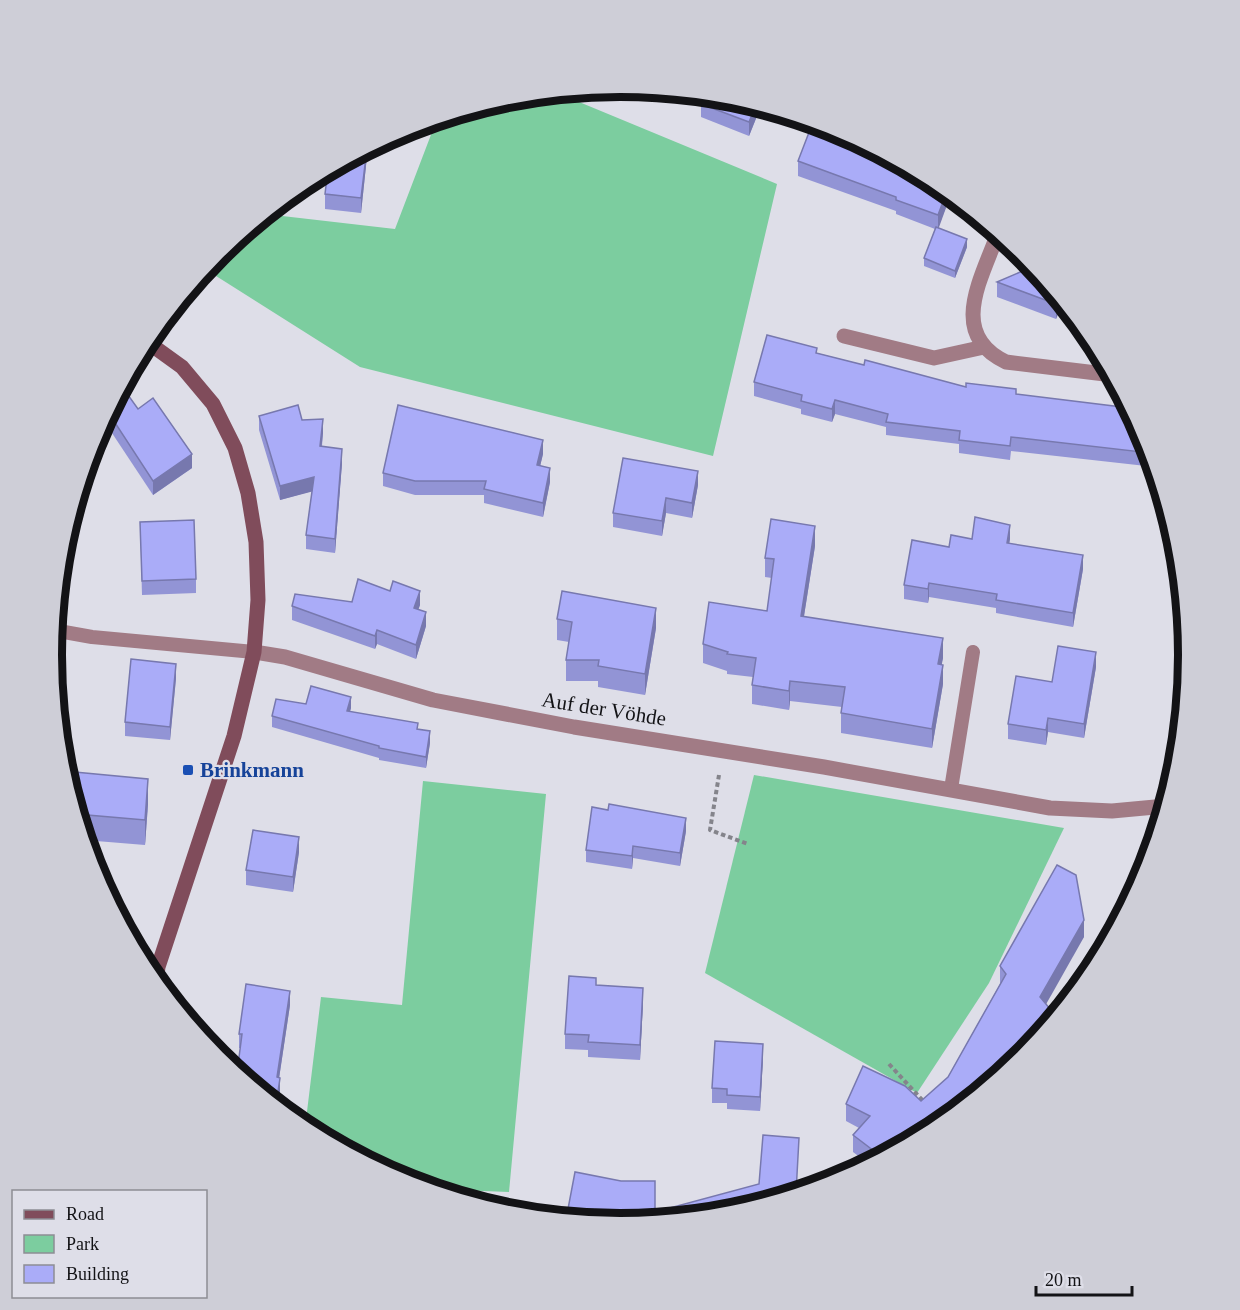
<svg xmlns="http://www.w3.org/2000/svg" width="1240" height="1310" viewBox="0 0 1240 1310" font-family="Georgia,serif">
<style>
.green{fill:#7ccd9f}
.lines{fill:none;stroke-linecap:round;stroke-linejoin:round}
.path{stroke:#84848b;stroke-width:4;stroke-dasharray:4.5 3;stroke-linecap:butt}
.lane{stroke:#a17b85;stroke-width:14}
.street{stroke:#a17b85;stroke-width:15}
.secondary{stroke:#804c5b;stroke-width:15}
.wall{fill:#9294d5}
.shaded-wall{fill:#7778ae}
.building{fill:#aaacf8;stroke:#7778ae;stroke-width:1.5}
.transit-dot{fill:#1a4fb4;stroke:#dedee8;stroke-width:2}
.labels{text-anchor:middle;stroke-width:4.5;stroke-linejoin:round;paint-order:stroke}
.street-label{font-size:21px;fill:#131316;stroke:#dedee8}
.transit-label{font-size:21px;font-weight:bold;fill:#164399;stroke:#dedee8;text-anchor:start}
.rim{fill:none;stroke:#131316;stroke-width:8}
</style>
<rect width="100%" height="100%" fill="#dedee8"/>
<g class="green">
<polygon points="555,92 777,184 713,456 360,367 205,269 218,252 265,214 395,229 437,119 509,97"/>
<polygon points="754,775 1064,828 989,983 917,1093 705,973"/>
<polygon points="423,781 546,794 509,1192 431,1189 402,1181 305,1128 321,997 402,1005"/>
</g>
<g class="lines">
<g class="path">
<polyline points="719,775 710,830 748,844"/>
<polyline points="889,1064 925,1103"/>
</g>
<g class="lane">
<polyline points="53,630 92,637 254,652"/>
<polyline points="951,789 973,652"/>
</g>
<g class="street">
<path d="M998,233C982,278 947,334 1006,362L1113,375"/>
<polyline points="844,336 934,358 984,347"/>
<polyline points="254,652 285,657 433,700 574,727 824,767 1050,808 1112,811 1166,806"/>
</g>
<polyline class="secondary" points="146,341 182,367 213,404 235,448 248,493 256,542 258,600 254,652 234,736 158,967 156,982"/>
</g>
<g class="wall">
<polygon points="731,97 761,106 749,136 701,117 701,104"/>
<polygon points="368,147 361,213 325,209 325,194"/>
<polygon points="798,161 936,182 951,194 938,228 967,247 955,278 924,266 924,258 935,229 896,214 896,211 798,176"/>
<polygon points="1025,270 1063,302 1056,319 997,297 997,282"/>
<polygon points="817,353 864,365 966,387 1016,394 1146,438 1155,467 1011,451 1010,460 959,453 959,444 886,435 886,427 835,414 832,422 801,414 801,409 754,396 754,382"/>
<polygon points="111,407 138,409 192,468 153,495 106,424 106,415"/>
<polygon points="259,416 302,420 323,433 322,446 342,463 335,553 306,549 306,535 312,491 280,500 259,430"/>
<polygon points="543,454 540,466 550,482 543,517 484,503 484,495 415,495 383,486 383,473"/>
<polygon points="698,485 692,518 666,513 662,536 613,527 613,513"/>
<polygon points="140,522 196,579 196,593 142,595"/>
<polygon points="74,527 70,577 59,577 62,544"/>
<polygon points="972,539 1010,539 1009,543 1083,569 1073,627 996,613 996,608 929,597 928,603 904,599 904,585 949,547"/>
<polygon points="815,546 804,616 943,658 941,665 943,684 932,748 841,733 841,713 842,707 790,701 789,710 752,704 752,685 753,677 727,674 727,671 703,663 703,644 767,611 772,578 765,577 765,558"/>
<polygon points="352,602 420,605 418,609 426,626 416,659 377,644 375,649 292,620 292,606"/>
<polygon points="557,619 656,628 645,695 598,687 598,681 566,681 566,660 569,642 557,640"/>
<polygon points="1096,667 1084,738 1048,732 1046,745 1008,739 1008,724 1052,682"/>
<polygon points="176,678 170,740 125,736 125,722"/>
<polygon points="306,704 351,708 350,711 418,729 430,743 426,768 379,760 379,758 272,727 272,716"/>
<polygon points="64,771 148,804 145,845 84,840"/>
<polygon points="686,831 680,866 633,858 632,869 586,862 586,850"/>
<polygon points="299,852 293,892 246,885 246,870"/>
<polygon points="1084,937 936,1128 869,1164 853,1152 853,1135 859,1128 846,1121 846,1104 921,1101 948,1077 1000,984 1000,966"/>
<polygon points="596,985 643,1003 640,1060 588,1057 588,1050 565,1049 565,1034"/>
<polygon points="290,1005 279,1078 280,1092 240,1048 239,1048 239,1034"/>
<polygon points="763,1058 760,1111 727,1109 727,1103 712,1103 712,1088"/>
</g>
<g class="shaded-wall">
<polygon points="756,105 761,106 749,136 749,122"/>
<polygon points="368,147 361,213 361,198 367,148"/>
<polygon points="947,191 951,194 938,230 938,215"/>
<polygon points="967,239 967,247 955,278 955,271"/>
<polygon points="1059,297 1063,302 1056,319 1056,304"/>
<polygon points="835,400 835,414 832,422 832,409"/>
<polygon points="323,419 323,433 320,460 320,446"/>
<polygon points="543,440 543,454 537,479 537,465"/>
<polygon points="342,449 342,463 335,553 335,539"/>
<polygon points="192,454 192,468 153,495 153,481"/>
<polygon points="550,468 550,482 543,517 543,503"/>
<polygon points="698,471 698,485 692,518 692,503"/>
<polygon points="314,477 314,491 280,500 280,486"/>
<polygon points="666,498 666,513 662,536 662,521"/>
<polygon points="1010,525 1010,539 1007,556 1007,543"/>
<polygon points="815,526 815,546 801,635 801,616"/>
<polygon points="1083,555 1083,569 1073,627 1073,613"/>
<polygon points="929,583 929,597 928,603 928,589"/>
<polygon points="420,591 420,605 414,622 414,608"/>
<polygon points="656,608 656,628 645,695 645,674"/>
<polygon points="426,612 426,626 416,659 416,645"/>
<polygon points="377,630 377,644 375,649 375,636"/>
<polygon points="943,638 943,658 938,684 938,664"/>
<polygon points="1096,652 1096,667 1084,738 1084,724"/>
<polygon points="176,664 176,678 170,740 170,727"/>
<polygon points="943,665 943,684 932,748 932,729"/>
<polygon points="790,681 790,701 789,710 789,691"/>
<polygon points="351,697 351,708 347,722 347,711"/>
<polygon points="1048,718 1048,732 1046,745 1046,730"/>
<polygon points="430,731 430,743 426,768 426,757"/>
<polygon points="148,779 148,804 145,845 145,820"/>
<polygon points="686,818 686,831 680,866 680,853"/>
<polygon points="299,837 299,852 293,892 293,877"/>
<polygon points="633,846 633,858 632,869 632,856"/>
<polygon points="1084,920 1084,937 1040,1015 1040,997"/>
<polygon points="643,988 643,1003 640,1060 640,1045"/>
<polygon points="290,991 290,1005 277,1092 277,1077"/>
<polygon points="763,1044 763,1058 760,1111 760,1097"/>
<polygon points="280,1078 280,1092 278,1107 276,1105"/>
</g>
<g class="building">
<polygon points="704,94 731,97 756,105 749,122 701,104"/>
<polygon points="813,122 852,137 936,182 947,191 938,215 896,200 896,197 798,161"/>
<polygon points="367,148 361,198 325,194 328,169"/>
<polygon points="936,227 967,239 955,271 924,258"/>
<polygon points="1029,260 1059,297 1056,304 997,282 1025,270"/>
<polygon points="767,335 817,348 816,353 864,365 865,360 966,387 966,383 1016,389 1016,394 1130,408 1146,438 1150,453 1011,437 1010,446 959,440 960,431 886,422 888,414 835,400 832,409 801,401 802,395 754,382"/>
<polygon points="128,395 138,409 153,398 192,454 153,481 108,412 111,407"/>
<polygon points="298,405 302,420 323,419 320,446 342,449 335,539 306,535 314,477 280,486 259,416"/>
<polygon points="398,405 543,440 537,465 550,468 543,503 484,489 486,481 415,481 383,473"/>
<polygon points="623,458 698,471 692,503 666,498 662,521 613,513"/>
<polygon points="975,517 1010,525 1007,543 1083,555 1073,613 996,600 997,594 929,583 928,589 904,585 912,540 949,547 951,535 972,539"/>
<polygon points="69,519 74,519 70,570 59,569 62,544"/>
<polygon points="771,519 815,526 801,616 943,638 938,664 943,665 932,729 841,713 845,687 790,681 789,691 752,685 756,658 727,654 728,652 703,644 709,602 767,611 774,559 765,558"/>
<polygon points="194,520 196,579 142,581 140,522"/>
<polygon points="358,579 390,591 393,581 420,591 414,608 426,612 416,645 377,630 375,636 292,606 295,594 352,602"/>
<polygon points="562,591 656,608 645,674 598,666 599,660 566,660 572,622 557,619"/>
<polygon points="1058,646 1096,652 1084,724 1048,718 1046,730 1008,724 1016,676 1052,682"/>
<polygon points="131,659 176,664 170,727 125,722"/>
<polygon points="311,686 351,697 347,711 418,723 417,729 430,731 426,757 379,748 379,746 272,716 276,699 306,704"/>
<polygon points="64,771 148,779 145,820 76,814"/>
<polygon points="609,804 686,818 680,853 633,846 632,856 586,850 592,807 608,810"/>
<polygon points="253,830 299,837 293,877 246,870"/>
<polygon points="1057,865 1076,875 1084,920 1040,997 1056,1016 1022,1058 936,1128 882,1157 853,1135 870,1116 846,1104 863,1066 905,1086 921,1101 948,1077 1006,974 1000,966"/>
<polygon points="569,976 596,978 596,985 643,988 640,1045 588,1042 589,1035 565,1034"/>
<polygon points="246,984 290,991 277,1077 280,1078 276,1105 237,1073 242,1034 239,1034"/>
<polygon points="715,1041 763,1044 760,1097 727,1095 727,1089 712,1088"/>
<polygon points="763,1135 799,1138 796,1193 731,1213 620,1224 508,1213 508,1207 568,1209 575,1172 621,1181 655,1181 655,1212 759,1184"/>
</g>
<rect class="transit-dot" x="182" y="764" width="12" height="12" rx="3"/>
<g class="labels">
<g class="street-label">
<text transform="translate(604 709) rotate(9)" y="7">Auf der Vöhde</text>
</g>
<g class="transit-label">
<text x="200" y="777">Brinkmann</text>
</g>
</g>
<path d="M0 0H1240V1310H0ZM62 655a558 558 0 1 1 1116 0a558 558 0 1 1-1116 0Z" fill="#ceced7" fill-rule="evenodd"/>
<path class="rim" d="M62 655a558 558 0 1 1 1116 0a558 558 0 1 1-1116 0Z"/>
<rect x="12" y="1190" width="195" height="108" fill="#dedee8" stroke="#8d8d94" stroke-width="1.5"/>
<rect x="24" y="1210" width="30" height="9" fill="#804c5b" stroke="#8d8d94" stroke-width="1.5"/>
<text x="66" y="1220" font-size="18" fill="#131316">Road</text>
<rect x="24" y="1235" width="30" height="18" fill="#7ccd9f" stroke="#8d8d94" stroke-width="1.5"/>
<text x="66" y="1250" font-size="18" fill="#131316">Park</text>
<rect x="24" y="1265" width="30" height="18" fill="#aaacf8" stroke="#8d8d94" stroke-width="1.5"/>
<text x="66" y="1280" font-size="18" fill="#131316">Building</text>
<path d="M1036 1286v9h96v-9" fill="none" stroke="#131316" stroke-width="3"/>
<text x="1045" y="1286" font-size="18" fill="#131316" stroke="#dedee8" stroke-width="4.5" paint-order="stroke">20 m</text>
</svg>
